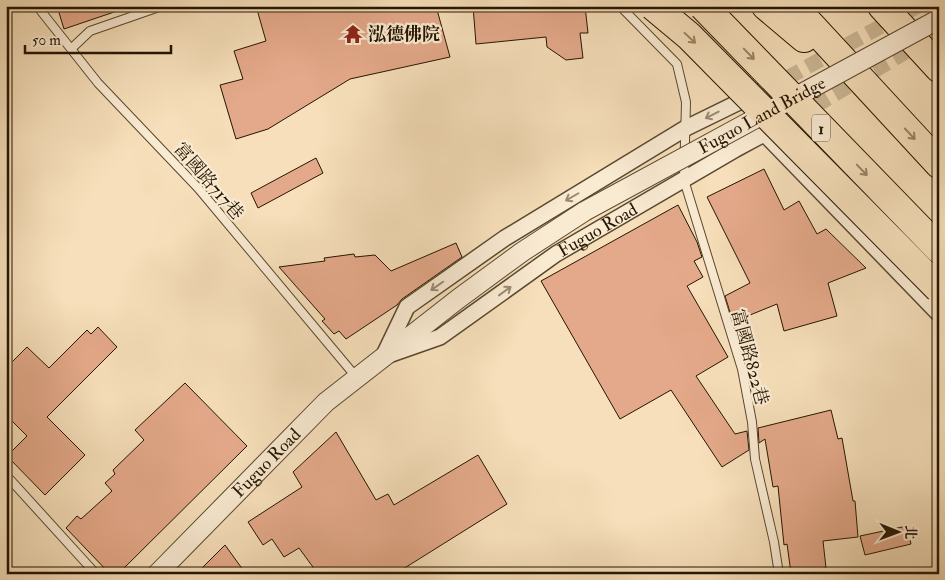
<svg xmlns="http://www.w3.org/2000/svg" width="945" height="580" viewBox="0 0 945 580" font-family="'IM FELL Double Pica','Noto Serif TC',serif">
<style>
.building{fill:#e4a98a;stroke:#251501}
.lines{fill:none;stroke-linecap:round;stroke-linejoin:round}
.minor-tunnel{stroke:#ccb795;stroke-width:15;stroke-dasharray:15 8;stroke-linecap:butt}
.service-casing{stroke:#59482f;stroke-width:10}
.minor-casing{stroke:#59482f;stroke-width:18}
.tertiary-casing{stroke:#59482f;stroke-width:21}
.motorway-casing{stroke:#251501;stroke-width:30}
.service{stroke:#f9ead2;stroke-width:8}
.minor{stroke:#f9ead2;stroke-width:15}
.tertiary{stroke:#f9ead2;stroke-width:19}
.motorway{stroke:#f6dfba;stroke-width:28}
.tertiary-bridge-casing{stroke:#59482f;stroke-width:21;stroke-linecap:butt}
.motorway-bridge-casing{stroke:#251501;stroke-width:30;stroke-linecap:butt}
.tertiary-bridge{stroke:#f9ead2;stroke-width:19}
.motorway-bridge{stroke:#f6dfba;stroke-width:28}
.oneway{stroke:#988467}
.oneway2{stroke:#9a8a74}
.labels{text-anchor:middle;stroke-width:4.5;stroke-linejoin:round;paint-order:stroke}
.shield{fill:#f9ead2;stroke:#655540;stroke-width:1}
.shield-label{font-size:16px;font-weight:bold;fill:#251501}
.poi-label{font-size:18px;font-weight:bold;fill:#251501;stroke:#f9ead2;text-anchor:start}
.street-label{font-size:18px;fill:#251501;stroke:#f9ead2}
</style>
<rect width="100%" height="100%" fill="#f6dfba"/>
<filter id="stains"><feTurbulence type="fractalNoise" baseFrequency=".004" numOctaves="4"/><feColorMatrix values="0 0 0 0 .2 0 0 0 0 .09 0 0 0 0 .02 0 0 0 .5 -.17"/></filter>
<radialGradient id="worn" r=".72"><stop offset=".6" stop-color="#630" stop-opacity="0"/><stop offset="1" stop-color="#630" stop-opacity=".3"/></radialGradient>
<g class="building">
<polygon points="57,6 122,6 123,9 64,29"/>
<polygon points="256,6 292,6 293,11 310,6 436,6 450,57 350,79 268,129 236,139 220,85 243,79 234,51 266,41"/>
<polygon points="473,6 585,6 588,33 580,33 583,58 566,60 547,47 546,37 476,44"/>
<polygon points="316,158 323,173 258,208 251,193"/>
<polygon points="764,169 784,210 799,201 817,234 826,229 866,268 828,283 837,316 784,331 777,304 733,322 725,296 750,283 707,197"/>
<polygon points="678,205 697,242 702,257 694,261 703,277 687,286 728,357 696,376 735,434 747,431 749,450 722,467 671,390 620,419 541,281"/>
<polygon points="456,243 462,257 402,299 397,305 346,339 339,331 334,334 322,321 325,319 279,267 325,261 324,258 354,254 355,257 375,255 391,271"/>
<polygon points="98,327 117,347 47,417 85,455 45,495 7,456 27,436 6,415 6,368 27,347 49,368 87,330 91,334"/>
<polygon points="185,383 247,446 118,574 110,574 66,528 77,516 81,519 112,491 105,483 115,474 113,470 144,440 135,430"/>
<polygon points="831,410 838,439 842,438 853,501 855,501 858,537 823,541 826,568 791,573 787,544 784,545 778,486 773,487 765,439 759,443 758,428"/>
<polygon points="336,432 376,500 388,494 394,505 478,455 507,504 395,574 318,574 299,548 284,557 272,539 263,545 248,522 302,487 293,472"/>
<polygon points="907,526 911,544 865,555 860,536"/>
<polygon points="225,545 246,574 196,574"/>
</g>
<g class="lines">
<g class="minor-tunnel">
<polyline points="787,78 918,6"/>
<polyline points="815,106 939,32"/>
</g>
<g class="service-casing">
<g id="service">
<polyline points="37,6 98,83 198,188 357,378"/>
<polyline points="620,6 677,64 686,102 684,180 742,369 752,422 755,459 774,542 779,574"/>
<polyline points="72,48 90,31 162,6"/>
<polyline points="6,475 96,574"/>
</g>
</g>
<g class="minor-casing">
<g id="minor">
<path id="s1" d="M782,81L686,128L505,238L407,307L383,357L440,337L556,254L736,149L810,109"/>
<polyline points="757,126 939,314"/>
</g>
</g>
<g class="tertiary-casing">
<g id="tertiary">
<path id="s2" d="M157,574L326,402L458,299L522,252L585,211"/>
</g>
</g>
<g class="motorway-casing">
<g id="motorway">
<polyline points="766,6 804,38"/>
<polyline points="793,6 939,164"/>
<polyline points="882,6 939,68"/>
</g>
</g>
<use href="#service" class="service"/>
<use href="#minor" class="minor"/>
<use href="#tertiary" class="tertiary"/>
<use href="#motorway" class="motorway"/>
<g class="tertiary-bridge-casing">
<g id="tertiary-bridge">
<path id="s3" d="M585,211L939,19"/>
</g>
</g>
<g class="motorway-bridge-casing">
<g id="motorway-bridge">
<polyline points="653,6 689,36 939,289"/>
<polyline points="703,6 939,249"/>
</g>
</g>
<use href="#tertiary-bridge" class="tertiary-bridge"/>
<use href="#motorway-bridge" class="motorway-bridge"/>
</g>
<defs><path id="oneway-shaft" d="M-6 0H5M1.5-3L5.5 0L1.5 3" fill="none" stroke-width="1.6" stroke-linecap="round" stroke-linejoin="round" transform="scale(1.25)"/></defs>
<g class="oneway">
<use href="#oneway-shaft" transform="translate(690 38) rotate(43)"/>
<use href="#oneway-shaft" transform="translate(749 54) rotate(46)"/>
<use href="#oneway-shaft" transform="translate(910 134) rotate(47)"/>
<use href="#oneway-shaft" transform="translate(862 170) rotate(46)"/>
</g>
<g class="oneway2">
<use href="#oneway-shaft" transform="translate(712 115) rotate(153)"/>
<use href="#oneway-shaft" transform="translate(572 197) rotate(150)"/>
<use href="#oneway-shaft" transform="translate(437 286) rotate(145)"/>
<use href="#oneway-shaft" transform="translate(505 291) rotate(-36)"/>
</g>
<defs>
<g id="temple-bare" transform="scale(1.5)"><path d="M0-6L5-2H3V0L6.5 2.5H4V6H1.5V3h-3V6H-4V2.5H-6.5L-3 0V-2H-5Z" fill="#8f2418" stroke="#f9ead2" stroke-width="2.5" paint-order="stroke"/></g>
</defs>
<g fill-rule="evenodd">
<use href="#temple-bare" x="353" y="34"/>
</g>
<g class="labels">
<rect class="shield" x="812" y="114.5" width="18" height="27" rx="4"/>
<g class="shield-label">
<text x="821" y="134">1</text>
</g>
<g class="poi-label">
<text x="368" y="40">泓德佛院</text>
</g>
<g class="street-label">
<text dy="6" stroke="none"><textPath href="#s3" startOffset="201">Fuguo Land Bridge</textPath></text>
<text transform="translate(209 181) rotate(49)" y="6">富國路717巷</text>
<text dy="6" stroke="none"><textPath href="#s1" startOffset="745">Fuguo Road</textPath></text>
<text transform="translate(750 357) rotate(75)" y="6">富國路822巷</text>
<text dy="6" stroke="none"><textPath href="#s2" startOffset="156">Fuguo Road</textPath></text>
</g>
</g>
<rect width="945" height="580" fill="none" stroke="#f6dfba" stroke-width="25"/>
<rect x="8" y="8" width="930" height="565" fill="none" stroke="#251501" stroke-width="2.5"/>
<rect x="12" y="12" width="920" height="555" fill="none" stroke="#251501"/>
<g transform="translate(898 532) rotate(91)" stroke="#f9ead2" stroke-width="4" paint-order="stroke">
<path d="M0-4L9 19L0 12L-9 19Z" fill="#251501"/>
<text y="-8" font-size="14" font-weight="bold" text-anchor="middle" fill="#251501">北</text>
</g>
<path d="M25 45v8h146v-8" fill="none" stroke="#251501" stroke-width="2.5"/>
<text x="32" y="45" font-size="15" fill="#251501" stroke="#f9ead2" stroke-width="4" paint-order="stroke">50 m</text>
<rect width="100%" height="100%" filter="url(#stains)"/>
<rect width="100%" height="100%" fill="url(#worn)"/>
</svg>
